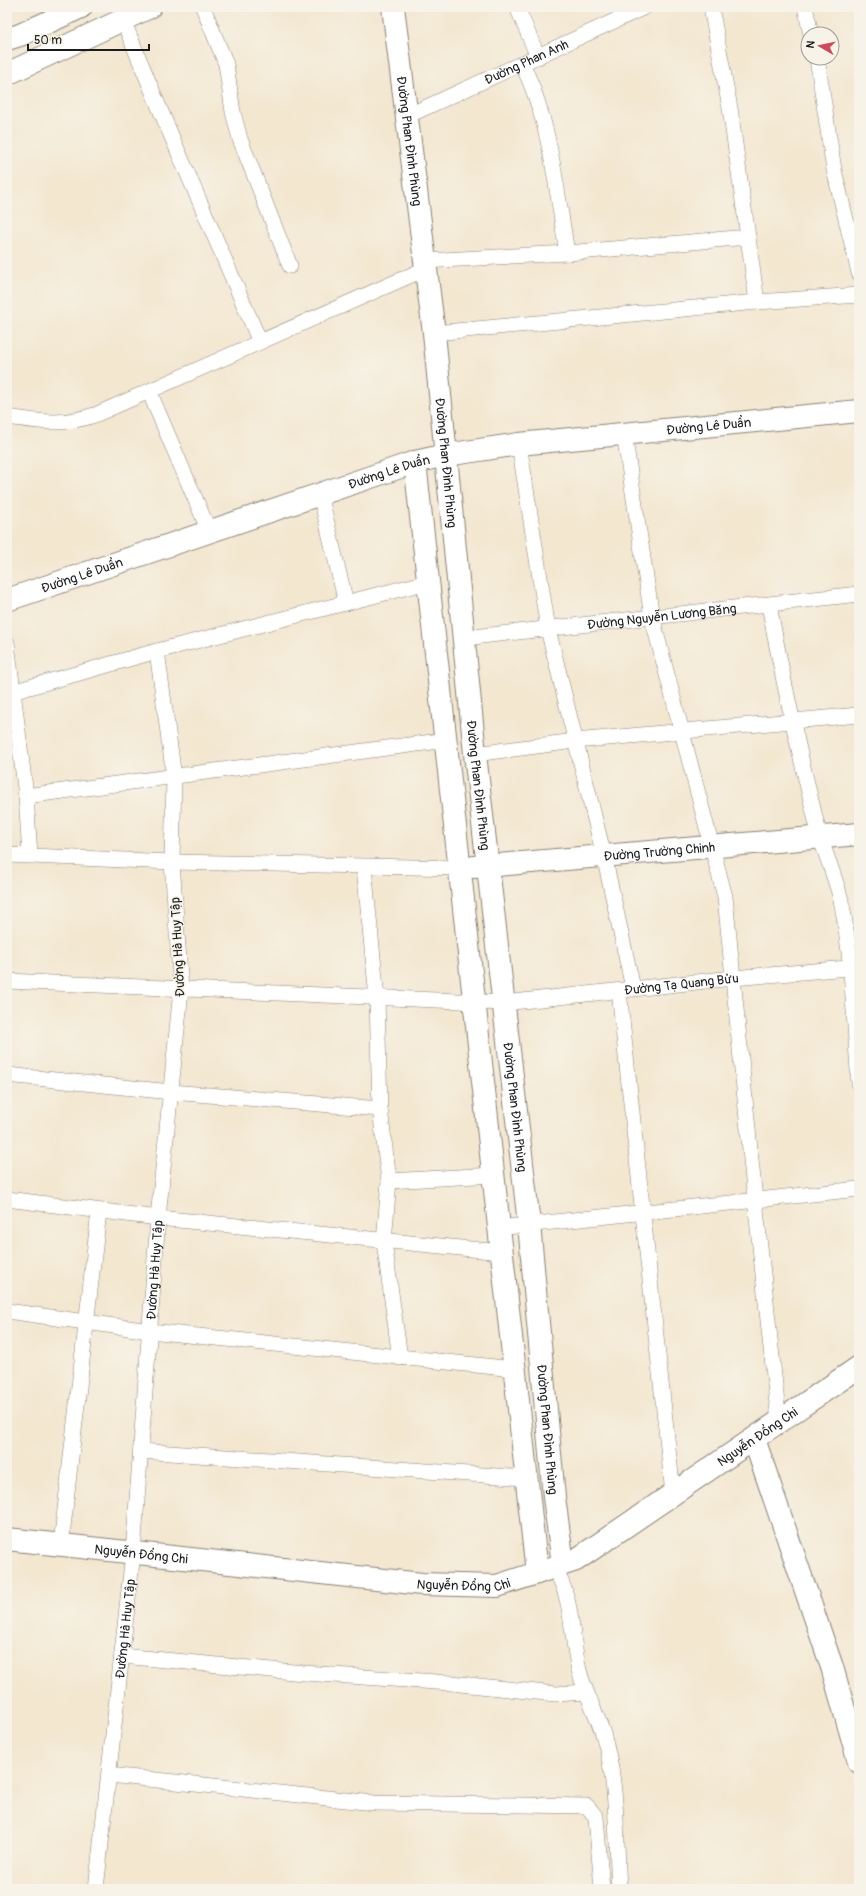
<svg xmlns="http://www.w3.org/2000/svg" width="866" height="1896" viewBox="0 0 866 1896" font-family="Pangolin,sans-serif">
<style>
.lines{fill:none;stroke-linecap:round;stroke-linejoin:round}
.street-casing{stroke:#888276;stroke-width:16}
.secondary-casing{stroke:#888276;stroke-width:24}
.highway-casing{stroke:#888276;stroke-width:24}
.street{stroke:#fff;stroke-width:15}
.secondary{stroke:#fff;stroke-width:22}
.highway{stroke:#fff;stroke-width:22}
.labels{text-anchor:middle;stroke-width:3;stroke-linejoin:round;paint-order:stroke}
.street-label{font-size:13px;fill:#1c1c1c;stroke:#f7f3e8}
</style>
<rect width="100%" height="100%" fill="#f7f3e8"/>
<filter id="ink" filterUnits="userSpaceOnUse"><feTurbulence type="fractalNoise" baseFrequency=".025" numOctaves="2"/><feDisplacementMap in="SourceGraphic" scale="8" xChannelSelector="R" yChannelSelector="G"/><feConvolveMatrix kernelMatrix="1 2 1 2 8 2 1 2 1" color-interpolation-filters="sRGB"/></filter>
<filter id="wash" filterUnits="userSpaceOnUse"><feTurbulence type="fractalNoise" baseFrequency=".012" numOctaves="4" result="noise"/><feDisplacementMap in="SourceGraphic" scale="16" xChannelSelector="R" yChannelSelector="G"/><feGaussianBlur stdDeviation="0.9" result="paint"/><feColorMatrix in="noise" values="0 0 0 0 0 0 0 0 0 0 0 0 0 0 0 0 0 1.4 0 .05"/><feComposite in="paint" operator="in"/></filter>
<g filter="url(#wash)">
<rect width="100%" height="100%" fill="#f3e7d0"/>
</g>
<g filter="url(#ink)">
<g class="lines">
<g class="street-casing">
<g id="street">
<polyline points="203,7 226,64 233,112 240,139 290,266"/>
<polyline points="517,7 538,57"/>
<polyline points="711,7 730,108 757,302"/>
<polyline points="805,7 811,34"/>
<polyline points="123,20 159,107 260,342"/>
<polyline points="817,58 834,170 859,273"/>
<path d="M522,64C550,119 557,192 567,253"/>
<path id="s1" d="M407,116L645,7"/>
<polyline points="425,261 567,253 748,237"/>
<polyline points="434,333 757,302 859,295"/>
<polyline points="149,391 209,531"/>
<path d="M7,417C43,422 59,426 95,415L425,269"/>
<polyline points="624,433 652,617 725,897 755,1200 779,1422"/>
<polyline points="519,444 548,629 604,856 633,988"/>
<polyline points="320,494 346,603"/>
<path d="M769,605C783,681 800,757 819,833C826,857 837,880 842,905C853,963 854,1024 859,1083"/>
<path id="s2" d="M464,638L859,594"/>
<polyline points="7,643 26,796 30,855"/>
<polyline points="12,692 157,651 428,582"/>
<polyline points="475,754 575,741 859,715"/>
<polyline points="26,796 447,740"/>
<polyline points="7,855 172,862 459,868"/>
<polyline points="364,867 377,998 380,1109 389,1181 384,1242 400,1358"/>
<path id="s3" d="M7,981L504,1003L733,978L859,967"/>
<polyline points="619,991 673,1494"/>
<polyline points="7,1075 171,1092 380,1109"/>
<polyline points="389,1181 493,1175"/>
<polyline points="7,1199 158,1218 501,1252"/>
<polyline points="499,1228 859,1189"/>
<polyline points="7,1311 150,1331 514,1369"/>
<polyline points="141,1451 526,1478"/>
<polyline points="61,1545 99,1211"/>
<path d="M554,1567C574,1601 570,1633 579,1670C585,1695 599,1716 605,1741C618,1786 616,1842 619,1889"/>
<polyline points="122,1656 304,1673 451,1683 556,1694 585,1692"/>
<polyline points="109,1775 374,1803 587,1806 596,1817 602,1889"/>
<path id="s4" d="M96,1889L133,1553L158,1218L181,990L172,862L174,777L157,651"/>
</g>
</g>
<g class="secondary-casing">
<g id="secondary">
<path id="s5" d="M393,7L434,333L475,754L529,1224L554,1497L563,1564"/>
<polyline points="415,462 537,1573"/>
<path id="s6" d="M7,600L415,462L446,455L519,444L859,411"/>
<path id="s7" d="M474,867L859,834"/>
<polyline points="754,1439 832,1667 859,1762"/>
<path id="s8" d="M7,1539L422,1584L497,1586L576,1560L859,1367"/>
</g>
</g>
<g class="highway-casing">
<g id="highway">
<polyline points="7,39 20,35 81,7"/>
<polyline points="7,74 150,7"/>
</g>
</g>
<use href="#street" class="street"/>
<use href="#secondary" class="secondary"/>
<use href="#highway" class="highway"/>
</g>
</g>
<g class="labels">
<g class="street-label">
<text dy="5" stroke="none"><textPath href="#s1" startOffset="131">Đường Phan Anh</textPath></text>
<text dy="5" stroke="none"><textPath href="#s5" startOffset="135">Đường Phan Đình Phùng</textPath></text>
<text dy="5" stroke="none"><textPath href="#s6" startOffset="727">Đường Lê Duẩn</textPath></text>
<text dy="5" stroke="none"><textPath href="#s5" startOffset="459">Đường Phan Đình Phùng</textPath></text>
<text dy="5" stroke="none"><textPath href="#s6" startOffset="403">Đường Lê Duẩn</textPath></text>
<text dy="5" stroke="none"><textPath href="#s6" startOffset="79">Đường Lê Duẩn</textPath></text>
<text dy="5" stroke="none"><textPath href="#s2" startOffset="199">Đường Nguyễn Lương Băng</textPath></text>
<text dy="5" stroke="none"><textPath href="#s5" startOffset="783">Đường Phan Đình Phùng</textPath></text>
<text dy="5" stroke="none"><textPath href="#s7" startOffset="186">Đường Trường Chinh</textPath></text>
<text transform="translate(177 947) rotate(-93)" y="5">Đường Hà Huy Tập</text>
<text dy="5" stroke="none"><textPath href="#s3" startOffset="676">Đường Tạ Quang Bửu</textPath></text>
<text dy="5" stroke="none"><textPath href="#s5" startOffset="1107">Đường Phan Đình Phùng</textPath></text>
<text dy="5" stroke="none"><textPath href="#s4" startOffset="622">Đường Hà Huy Tập</textPath></text>
<text dy="5" stroke="none"><textPath href="#s5" startOffset="1431">Đường Phan Đình Phùng</textPath></text>
<text dy="5" stroke="none"><textPath href="#s8" startOffset="795">Nguyễn Đổng Chi</textPath></text>
<text dy="5" stroke="none"><textPath href="#s8" startOffset="135">Nguyễn Đổng Chi</textPath></text>
<text dy="5" stroke="none"><textPath href="#s8" startOffset="459">Nguyễn Đổng Chi</textPath></text>
<text dy="5" stroke="none"><textPath href="#s4" startOffset="262">Đường Hà Huy Tập</textPath></text>
</g>
</g>
<rect width="866" height="1896" fill="none" stroke="#f7f3e8" stroke-width="24"/>
<g transform="translate(820 46) rotate(279)"><circle r="19" fill="#f7f3e8" stroke="#9f9d96"/>
<path d="M0-3L7 15L0 10L-7 15Z" fill="#d1495b"/>
<text y="-6" font-size="11" font-weight="bold" text-anchor="middle" fill="#1c1c1c">N</text>
</g>
<path d="M28 44v6h121v-6" fill="none" stroke="#1c1c1c" stroke-width="2"/>
<text x="34" y="44" font-size="12" fill="#1c1c1c" stroke="#f7f3e8" stroke-width="3" paint-order="stroke">50 m</text>
</svg>
